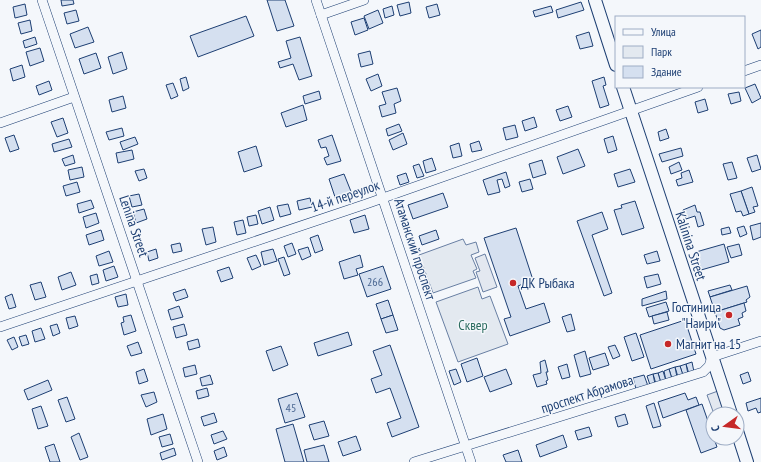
<svg xmlns="http://www.w3.org/2000/svg" width="761" height="462" viewBox="0 0 761 462" font-family="'PT Sans Narrow',sans-serif">
<style>
.green{fill:#e3e9f0;stroke:#687fa3}
.parking{fill:#e3e8f0;stroke:#687fa3}
.building{fill:#d5e0f0;stroke:#1d3f73}
.lines{fill:none;stroke-linecap:round;stroke-linejoin:round}
.minor-casing{stroke:#1d3f73;stroke-width:10}
.major-casing{stroke:#1d3f73;stroke-width:14}
.minor{stroke:#f4f7fb;stroke-width:9}
.major{stroke:#f4f7fb;stroke-width:12}
.poi-dot{fill:#c62828;stroke:#f4f7fb;stroke-width:1.5}
.labels{text-anchor:middle;stroke-width:3;stroke-linejoin:round;paint-order:stroke}
.number-label{font-size:12px;fill:#4b6792}
.street-label{font-size:14px;fill:#1d3f73;stroke:#f4f7fb}
.poi-label{font-size:14px;fill:#1d3f73;stroke:#f4f7fb;text-anchor:start}
.park-label{font-size:14px;fill:#2c6c60;stroke:#f4f7fb}
</style>
<rect width="100%" height="100%" fill="#f4f7fb"/>
<g class="green">
<polygon points="463,239 466,245 476,242 479,252 471,255 477,269 473,271 476,278 433,293 419,255"/>
<polygon points="478,287 482,299 490,296 508,344 458,362 436,302"/>
</g>
<g class="parking">
<polygon points="485,254 497,287 483,292 476,272 480,271 475,258"/>
<polygon points="718,391 726,414 714,414 707,395"/>
</g>
<g class="building">
<polygon points="61,0 73,0 74,4 62,6"/>
<polygon points="267,0 285,0 294,26 277,31"/>
<polygon points="409,2 411,13 400,16 397,5"/>
<polygon points="581,2 584,10 558,18 556,10"/>
<polygon points="25,4 27,15 15,18 13,7"/>
<polygon points="437,4 440,15 429,18 426,7"/>
<polygon points="392,6 394,15 385,18 383,9"/>
<polygon points="551,6 553,12 535,17 533,11"/>
<polygon points="76,10 79,21 67,24 64,13"/>
<polygon points="378,10 383,23 369,29 364,16"/>
<polygon points="246,16 254,36 198,57 190,36"/>
<polygon points="364,18 368,30 355,35 351,22"/>
<polygon points="30,20 32,31 21,34 18,23"/>
<polygon points="88,27 94,42 75,48 70,34"/>
<polygon points="761,30 761,47 758,49 752,34"/>
<polygon points="589,32 593,46 580,49 576,36"/>
<polygon points="35,37 37,44 25,48 23,41"/>
<polygon points="300,37 312,76 299,80 293,64 280,68 278,62 291,58 286,41"/>
<polygon points="40,48 44,61 30,66 26,52"/>
<polygon points="370,51 373,64 361,67 358,54"/>
<polygon points="122,52 127,69 113,74 108,57"/>
<polygon points="96,53 101,68 84,74 79,59"/>
<polygon points="22,65 25,77 13,81 10,69"/>
<polygon points="378,74 382,86 371,91 366,79"/>
<polygon points="186,77 189,88 183,91 180,79"/>
<polygon points="604,77 606,85 603,86 609,105 600,108 592,81"/>
<polygon points="49,81 52,90 39,95 36,86"/>
<polygon points="173,83 178,96 171,99 166,85"/>
<polygon points="755,84 761,98 752,103 745,88"/>
<polygon points="397,88 401,101 394,104 396,113 382,117 379,106 386,104 382,92"/>
<polygon points="319,91 321,99 305,104 303,96"/>
<polygon points="739,92 741,101 731,104 728,94"/>
<polygon points="123,96 126,108 112,112 109,100"/>
<polygon points="705,99 708,110 698,113 695,102"/>
<polygon points="303,105 307,120 286,127 281,113"/>
<polygon points="568,106 572,117 560,121 556,110"/>
<polygon points="534,117 537,127 525,131 522,121"/>
<polygon points="63,118 68,133 57,137 51,122"/>
<polygon points="399,124 402,131 388,136 386,129"/>
<polygon points="515,125 518,137 506,140 503,128"/>
<polygon points="122,128 124,136 109,140 106,132"/>
<polygon points="666,129 669,138 660,141 658,132"/>
<polygon points="403,133 407,144 393,150 389,140"/>
<polygon points="14,135 19,149 10,152 5,138"/>
<polygon points="332,135 341,161 327,165 324,158 329,156 326,147 321,148 318,140"/>
<polygon points="613,136 617,150 608,153 604,139"/>
<polygon points="135,137 138,144 123,150 120,142"/>
<polygon points="69,139 72,147 54,152 52,144"/>
<polygon points="479,141 482,150 472,152 470,144"/>
<polygon points="459,143 462,156 453,158 450,146"/>
<polygon points="256,146 262,166 244,172 238,152"/>
<polygon points="681,148 683,156 662,162 659,154"/>
<polygon points="578,149 585,166 563,174 557,157"/>
<polygon points="132,150 134,159 118,163 116,153"/>
<polygon points="73,155 75,163 65,166 62,159"/>
<polygon points="757,155 761,169 752,172 747,158"/>
<polygon points="432,158 436,170 426,173 423,161"/>
<polygon points="542,160 546,174 533,178 529,164"/>
<polygon points="679,162 682,170 671,174 669,167"/>
<polygon points="732,162 737,178 728,180 723,164"/>
<polygon points="419,164 424,176 417,178 413,166"/>
<polygon points="82,167 84,177 70,180 68,170"/>
<polygon points="144,169 147,178 139,181 135,171"/>
<polygon points="630,169 635,182 618,187 614,174"/>
<polygon points="689,170 693,182 678,186 676,180 682,178 681,173"/>
<polygon points="506,172 510,186 505,188 502,179 497,180 500,192 488,195 483,180"/>
<polygon points="406,173 409,182 400,185 397,176"/>
<polygon points="344,174 352,194 336,200 329,179"/>
<polygon points="530,179 533,189 522,192 519,182"/>
<polygon points="77,182 80,192 66,196 63,186"/>
<polygon points="752,187 758,206 753,207 755,212 749,214 741,191"/>
<polygon points="741,191 749,214 743,216 741,211 736,212 730,194"/>
<polygon points="443,193 448,207 413,219 408,205"/>
<polygon points="139,194 142,205 132,207 129,196"/>
<polygon points="310,198 312,207 299,210 297,201"/>
<polygon points="91,200 94,208 79,213 77,204"/>
<polygon points="635,201 644,228 622,235 614,210 622,208 621,205"/>
<polygon points="288,204 291,214 280,217 277,206"/>
<polygon points="695,205 697,212 700,212 704,225 698,227 695,216 686,219 683,210"/>
<polygon points="270,207 274,220 262,224 258,211"/>
<polygon points="144,209 147,219 136,223 133,212"/>
<polygon points="602,212 608,229 592,235 612,293 604,296 577,221"/>
<polygon points="96,213 99,223 86,228 83,217"/>
<polygon points="256,215 258,224 249,226 247,217"/>
<polygon points="365,215 369,229 354,233 350,220"/>
<polygon points="243,220 246,233 237,235 234,222"/>
<polygon points="761,223 761,237 753,240 750,226"/>
<polygon points="744,226 747,234 740,237 737,228"/>
<polygon points="213,227 216,242 206,245 202,229"/>
<polygon points="729,227 731,233 722,235 721,229"/>
<polygon points="516,228 533,280 518,286 526,309 544,303 550,322 510,336 504,319 511,317 484,238"/>
<polygon points="101,230 104,240 89,245 86,235"/>
<polygon points="436,230 439,239 422,245 419,236"/>
<polygon points="318,235 323,250 315,253 310,238"/>
<polygon points="180,243 182,251 173,253 171,245"/>
<polygon points="292,243 296,254 288,257 284,246"/>
<polygon points="724,244 729,262 701,270 696,252"/>
<polygon points="739,244 742,255 731,258 727,247"/>
<polygon points="308,247 311,256 302,260 298,250"/>
<polygon points="156,249 158,258 149,261 147,252"/>
<polygon points="273,249 277,261 264,265 261,252"/>
<polygon points="109,251 113,262 99,266 96,256"/>
<polygon points="657,251 660,261 647,264 644,255"/>
<polygon points="256,255 261,266 252,270 247,258"/>
<polygon points="360,255 363,267 356,269 358,275 344,279 339,262"/>
<polygon points="284,257 290,274 284,276 278,259"/>
<polygon points="114,266 118,277 106,281 103,270"/>
<polygon points="383,266 391,289 367,297 359,274"/>
<polygon points="229,267 233,278 221,282 217,271"/>
<polygon points="71,272 76,285 62,290 58,277"/>
<polygon points="97,274 99,283 92,285 90,276"/>
<polygon points="658,274 661,284 647,288 644,277"/>
<polygon points="41,282 46,297 35,300 30,285"/>
<polygon points="730,285 732,290 710,297 708,291"/>
<polygon points="747,286 750,297 746,300 747,302 715,312 710,297"/>
<polygon points="185,289 188,297 176,301 173,293"/>
<polygon points="666,291 667,299 642,306 642,299"/>
<polygon points="12,294 16,307 9,309 5,297"/>
<polygon points="126,294 128,305 118,307 115,297"/>
<polygon points="388,300 393,315 381,319 376,304"/>
<polygon points="666,302 669,311 649,317 646,308"/>
<polygon points="744,303 746,311 742,313 743,317 738,319 740,325 724,330 720,328 715,312"/>
<polygon points="179,306 183,317 171,320 168,310"/>
<polygon points="667,312 669,320 654,324 652,316"/>
<polygon points="571,314 575,330 567,332 562,317"/>
<polygon points="131,315 136,331 124,335 121,323 124,322 123,317"/>
<polygon points="393,315 398,330 386,333 381,319"/>
<polygon points="75,316 78,326 69,329 66,318"/>
<polygon points="685,320 696,354 651,369 640,335"/>
<polygon points="57,324 60,333 53,336 50,326"/>
<polygon points="184,324 187,335 176,338 173,327"/>
<polygon points="41,328 45,339 35,342 32,331"/>
<polygon points="348,332 352,345 318,356 314,343"/>
<polygon points="636,333 644,357 632,361 624,337"/>
<polygon points="26,335 29,344 22,346 19,337"/>
<polygon points="14,337 18,347 12,350 7,340"/>
<polygon points="198,339 200,347 189,350 187,342"/>
<polygon points="138,342 142,353 131,356 127,346"/>
<polygon points="390,345 419,427 392,437 387,423 401,418 390,388 376,393 371,379 382,375 373,351"/>
<polygon points="615,345 620,356 613,359 608,347"/>
<polygon points="281,346 288,365 273,371 266,351"/>
<polygon points="585,351 591,374 580,377 574,355"/>
<polygon points="605,353 609,365 593,370 589,358"/>
<polygon points="477,358 483,376 467,382 461,364"/>
<polygon points="545,360 548,372 546,372 548,380 546,381 547,384 537,387 533,375 541,373 540,362"/>
<polygon points="692,362 694,372 689,374 686,364"/>
<polygon points="567,364 570,377 562,379 558,367"/>
<polygon points="686,364 688,374 683,376 680,366"/>
<polygon points="195,365 197,374 185,377 183,368"/>
<polygon points="680,366 683,375 678,377 675,367"/>
<polygon points="675,367 677,377 672,379 669,369"/>
<polygon points="144,369 148,381 139,384 136,372"/>
<polygon points="456,369 461,382 454,385 449,371"/>
<polygon points="506,369 512,384 490,392 484,377"/>
<polygon points="669,369 672,379 666,381 664,371"/>
<polygon points="663,371 666,381 661,383 658,373"/>
<polygon points="748,372 751,381 743,384 740,375"/>
<polygon points="658,373 661,383 656,384 653,374"/>
<polygon points="653,374 655,384 650,385 647,376"/>
<polygon points="210,375 213,384 202,386 200,378"/>
<polygon points="644,375 648,386 636,389 633,378"/>
<polygon points="48,380 52,390 28,400 24,390"/>
<polygon points="207,388 209,396 198,399 196,391"/>
<polygon points="154,392 157,402 146,407 141,395"/>
<polygon points="297,393 305,417 285,423 278,399"/>
<polygon points="685,393 688,400 696,397 699,405 663,418 658,402"/>
<polygon points="67,397 75,419 66,422 58,400"/>
<polygon points="761,398 761,412 758,413 756,408 748,411 746,403"/>
<polygon points="654,403 661,426 653,428 646,406"/>
<polygon points="702,404 717,447 701,453 686,410"/>
<polygon points="41,406 48,426 38,429 32,409"/>
<polygon points="214,413 217,422 204,426 201,417"/>
<polygon points="163,414 167,429 151,435 147,419"/>
<polygon points="625,414 628,424 618,427 615,417"/>
<polygon points="324,421 329,436 314,440 309,425"/>
<polygon points="293,424 304,462 285,462 276,429"/>
<polygon points="589,427 592,436 578,440 575,431"/>
<polygon points="223,431 227,439 214,444 211,435"/>
<polygon points="79,433 88,457 80,460 71,437"/>
<polygon points="170,434 173,444 162,447 159,437"/>
<polygon points="563,435 567,447 540,457 536,445"/>
<polygon points="356,436 361,450 343,456 338,442"/>
<polygon points="54,444 60,462 50,462 45,447"/>
<polygon points="324,445 329,462 307,462 304,450"/>
<polygon points="224,447 227,456 217,460 214,451"/>
<polygon points="174,448 176,455 162,460 160,453"/>
<polygon points="518,450 522,462 506,462 503,455"/>
</g>
<g class="lines">
<g class="minor-casing">
<g id="minor">
<polyline points="42,0 198,462"/>
<polyline points="316,0 471,462"/>
<polyline points="321,15 364,0"/>
<polyline points="744,71 761,65"/>
<polyline points="0,123 74,97"/>
<polyline points="0,327 366,204 698,87"/>
<polyline points="414,462 703,372 709,366 712,357 761,341"/>
</g>
</g>
<g class="major-casing">
<g id="major">
<polyline points="595,0 616,65"/>
<polyline points="623,87 731,414"/>
<polyline points="737,431 747,462"/>
</g>
</g>
<use href="#minor" class="minor"/>
<use href="#major" class="major"/>
</g>
<g class="poi-dot">
<circle cx="513" cy="283" r="4"/>
<circle cx="729" cy="315" r="4"/>
<circle cx="668" cy="344" r="4"/>
</g>
<g class="labels">
<g class="number-label">
<text x="375" y="286">266</text>
<text x="291" y="412">45</text>
</g>
<g class="street-label">
<text transform="translate(345 196) rotate(-19)" y="5">14-й переулок</text>
<text transform="translate(134 226) rotate(71)" y="5">Lenina Street</text>
<text transform="translate(691 246) rotate(72)" y="5">Kalinina Street</text>
<text transform="translate(415 249) rotate(72)" y="5">Атаманский проспект</text>
<text transform="translate(587 394) rotate(-18)" y="5">проспект Абрамова</text>
</g>
<g class="poi-label">
<text x="521" y="288">ДК Рыбака</text>
<text x="721" y="312" text-anchor="end">Гостиница<tspan x="721" dy="16">"Наири"</tspan></text>
<text x="676" y="349">Магнит на 15</text>
</g>
<g class="park-label">
<text x="473" y="330">Сквер</text>
</g>
</g>
<rect x="615" y="16" width="130" height="72" fill="#f4f7fb" stroke="#9eadc5"/>
<rect x="623" y="29" width="20" height="6" fill="#f4f7fb" stroke="#9eadc5"/>
<text x="651" y="36" font-size="12" fill="#1d3f73">Улица</text>
<rect x="623" y="46" width="20" height="12" fill="#e3e9f0" stroke="#9eadc5"/>
<text x="651" y="56" font-size="12" fill="#1d3f73">Парк</text>
<rect x="623" y="66" width="20" height="12" fill="#d5e0f0" stroke="#9eadc5"/>
<text x="651" y="76" font-size="12" fill="#1d3f73">Здание</text>
<g transform="translate(725 426) rotate(256)"><circle r="19" fill="#f4f7fb" stroke="#9eadc5"/>
<path d="M0-3L7 15L0 10L-7 15Z" fill="#c62828"/>
<text y="-6" font-size="11" font-weight="bold" text-anchor="middle" fill="#1d3f73">С</text>
</g>
</svg>
